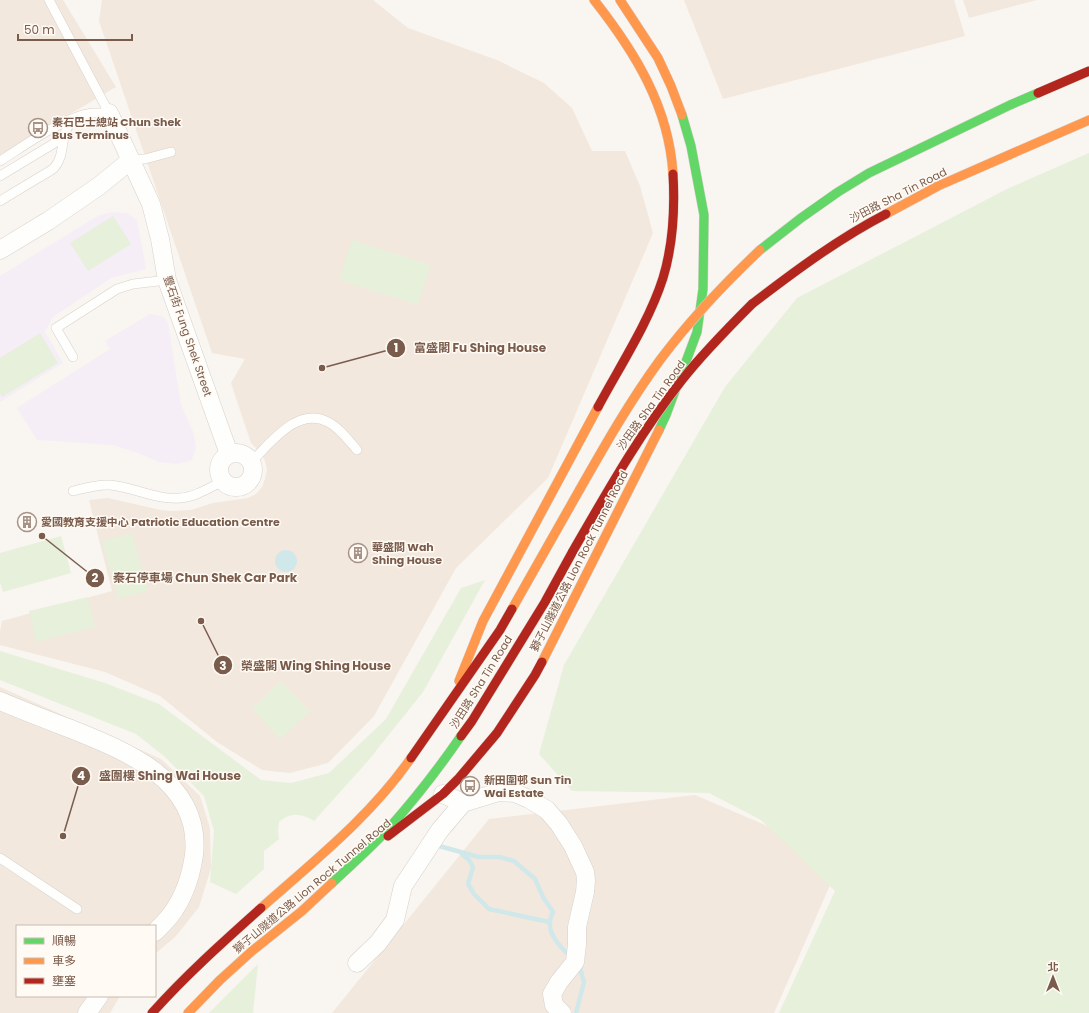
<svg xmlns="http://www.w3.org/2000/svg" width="1089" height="1013" viewBox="0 0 1089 1013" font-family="Poppins,'Noto Sans TC',sans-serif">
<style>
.residential{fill:#f2e8de}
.education{fill:#f6eef6}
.green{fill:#e7f0db}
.water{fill:#d0e8ea}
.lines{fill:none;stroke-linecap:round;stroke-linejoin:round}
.stream{stroke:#d0e8ea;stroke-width:4.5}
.lane-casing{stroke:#d7d1cb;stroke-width:10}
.street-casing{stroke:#d7d1cb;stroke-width:19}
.fast-casing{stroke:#dad1cc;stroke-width:10}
.slow-casing{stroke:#dad1cc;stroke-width:10}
.jam-casing{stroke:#dad1cc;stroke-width:10}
.lane{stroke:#fefefd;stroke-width:9}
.street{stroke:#fefefd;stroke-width:18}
.fast{stroke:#63d668;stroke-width:9}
.slow{stroke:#ff974d;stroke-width:9}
.jam{stroke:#b3261e;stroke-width:9}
.slow-bridge-casing{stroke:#dad1cc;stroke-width:10;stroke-linecap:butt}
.jam-bridge-casing{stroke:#dad1cc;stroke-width:10;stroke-linecap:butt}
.slow-bridge{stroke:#ff974d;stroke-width:9}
.jam-bridge{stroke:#b3261e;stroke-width:9}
.labels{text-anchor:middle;stroke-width:3;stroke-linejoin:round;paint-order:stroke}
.poi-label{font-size:11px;font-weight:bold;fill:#7a5c4d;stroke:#fffaf3;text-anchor:start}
.street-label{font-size:11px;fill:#7a5c4d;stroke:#fffaf3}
.leader{fill:none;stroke:#7a5c4d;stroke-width:1.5}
.callout-dot{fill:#7a5c4d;stroke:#fffaf3;stroke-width:1.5}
.mark-label{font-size:12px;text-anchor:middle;font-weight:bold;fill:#fff}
.callout-label{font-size:12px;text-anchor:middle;font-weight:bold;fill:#7a5c4d;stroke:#fffaf3;stroke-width:3;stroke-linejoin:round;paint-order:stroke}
</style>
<rect width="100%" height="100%" fill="#f9f5f0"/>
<g class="residential">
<polygon points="0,0 63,0 116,87 0,155"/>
<polygon points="102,0 373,0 408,28 497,60 544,83 572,108 592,151 625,151 640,186 653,233 548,478 456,568 374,716 328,763 290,773 262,770 217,742 160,696 105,672 0,645 0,632 2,621 112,591 89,500 108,498 161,510 171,511 191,510 213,503 248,498 256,494 262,487 265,479 267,470 265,461 261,453 251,443 231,383 245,359 212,353 99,21"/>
<polygon points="684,0 954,0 965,36 723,99"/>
<polygon points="963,0 1037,0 969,18"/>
<polygon points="0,687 161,759 200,796 210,828 211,868 199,907 176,936 155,954 155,926 17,926 17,996 120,996 110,1013 0,1013"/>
<polygon points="695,795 842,858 774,1013 332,1013 489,819"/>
</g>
<g class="education">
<polygon points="113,212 127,213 137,220 146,269 111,278 53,317 45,332 63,363 0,402 0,276 99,215"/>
<polygon points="150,314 162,316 168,322 181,405 194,434 196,449 191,461 175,464 159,462 138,453 112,445 37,440 17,408 110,349 105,341"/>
</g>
<g class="green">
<polygon points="1089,153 1089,1013 779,1013 835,891 761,820 709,793 572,791 539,754 564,665 725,387 797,298 1007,189"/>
<polygon points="113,216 131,244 88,271 70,243"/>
<polygon points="352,240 431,265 418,305 339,280"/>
<polygon points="40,333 58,363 2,397 0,393 0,358"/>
<polygon points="132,533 148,591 118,599 102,541"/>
<polygon points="61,536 71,573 3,592 0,582 0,553"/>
<path d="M485,580L423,692L367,762L314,821C302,813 290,812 279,822L278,830L279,839L264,851V869L236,894L210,882L214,831L204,796L164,756L136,734L0,680V651L105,683L159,704L261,780L291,783L329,773L386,719L461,588Z"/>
<polygon points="88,597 95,627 36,642 29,611"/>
<polygon points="281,681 310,711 280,739 252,709"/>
<polygon points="258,964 253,1013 209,1013"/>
</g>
<circle class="water" cx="286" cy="561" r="11"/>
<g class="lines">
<g class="stream">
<path d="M439,846L479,857H499L514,861L535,879L543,897L553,912C552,915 550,918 550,921C548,935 561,948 570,956"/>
<polyline points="462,854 469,860 473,867 468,884 474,894 489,909 549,922"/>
<polyline points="576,1013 584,982 579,965"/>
</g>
<g class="lane-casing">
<g id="lane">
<polyline points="131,160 145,159 171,152"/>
<path d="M0,161C24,146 66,115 94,113C99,113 104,113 109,113L49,0"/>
<polyline points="0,176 53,144 63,136"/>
<path d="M0,201C13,193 25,186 38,178C43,175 49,172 54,168C67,154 58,132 74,120"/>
<polyline points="73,357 56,328 117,289 133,284 167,280"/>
<path d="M251,462C271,443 297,406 328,422C340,428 349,441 357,450"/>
<path d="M73,491C85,488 98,484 110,485C133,487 156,500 180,498C195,497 209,488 223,481"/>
<polyline points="0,858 77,909"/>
</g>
</g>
<g class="street-casing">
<g id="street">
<polyline points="109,113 151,204 160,239 167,280 229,454"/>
<polyline points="0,250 48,221 99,186 131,160"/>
<circle cx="236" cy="470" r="17"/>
<path d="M0,701C24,711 47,720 71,729C126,751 202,781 194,855C191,876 183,899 170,916C165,922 160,927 155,932"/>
<polyline points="443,794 463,803 499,792 515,793 529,799 547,810 559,824 573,846 585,872 586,880 585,892 577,927 577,944 575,962 559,982 552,994 554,1005 562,1013"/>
<polyline points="357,963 378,943 395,920 403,886 440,830 463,803"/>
<polyline points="87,1013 99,996"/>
</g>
</g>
<g class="fast-casing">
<g id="fast">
<polyline points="760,250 801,218 838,192 869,173 1010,105 1038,93"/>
<polyline points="659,430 666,415 697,332 703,289 704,215 691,146 682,115"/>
<path d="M332,883C351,865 371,848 389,828C415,799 439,768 461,736"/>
</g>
</g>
<g class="slow-casing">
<g id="slow">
<path d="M594,0C635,52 669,107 673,174"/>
<polyline points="620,0 658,58 671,86 682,115"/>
<polyline points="886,214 938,186 1089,120"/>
<polyline points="512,609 580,489"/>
<polyline points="542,662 659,430"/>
<polyline points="459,681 483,621 598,407"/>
<path d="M261,908C314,861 371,816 411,758"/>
<polyline points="188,1013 220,980 252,951 302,911 332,883"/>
</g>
</g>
<g class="jam-casing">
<g id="jam">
<polyline points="1038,93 1089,71"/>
<path d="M752,304C795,271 838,239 886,214"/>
<path d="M598,407C620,366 649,322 663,278C673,245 675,209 673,174"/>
<polyline points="461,736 472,721 545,602 573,551"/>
<polyline points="411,758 500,630 512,609"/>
<polyline points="388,836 443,794 459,778 497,733 535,675 542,662"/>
<path d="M152,1013C186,975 223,942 261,908"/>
</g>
</g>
<use href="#lane" class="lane"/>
<use href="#street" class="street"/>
<use href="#fast" class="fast"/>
<use href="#slow" class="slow"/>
<use href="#jam" class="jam"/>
<g class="slow-bridge-casing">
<path id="slow-bridge" d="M580,489C605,445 630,401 660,360C690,320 724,284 760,250"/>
</g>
<g class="jam-bridge-casing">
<path id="jam-bridge" d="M573,551C607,492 640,433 682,380C703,353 728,328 752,304"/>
</g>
<use href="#slow-bridge" class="slow-bridge"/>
<use href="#jam-bridge" class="jam-bridge"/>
</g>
<defs>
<g id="bus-ring" transform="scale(1)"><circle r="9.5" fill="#fffaf3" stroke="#a69286" stroke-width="1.5"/><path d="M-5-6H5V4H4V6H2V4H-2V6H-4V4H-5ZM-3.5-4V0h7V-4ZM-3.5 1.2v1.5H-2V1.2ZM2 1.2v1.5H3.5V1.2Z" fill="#a69286"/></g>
<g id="building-ring" transform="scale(1)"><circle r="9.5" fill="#fffaf3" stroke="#a69286" stroke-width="1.5"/><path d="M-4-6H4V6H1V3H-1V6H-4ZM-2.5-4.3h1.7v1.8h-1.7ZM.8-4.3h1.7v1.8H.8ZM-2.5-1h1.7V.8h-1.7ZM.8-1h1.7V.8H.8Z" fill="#a69286"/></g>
</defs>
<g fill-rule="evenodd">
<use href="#bus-ring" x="38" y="128"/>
<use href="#building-ring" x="27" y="522"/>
<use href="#building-ring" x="358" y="553"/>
<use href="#bus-ring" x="470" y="786"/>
</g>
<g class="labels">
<g class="poi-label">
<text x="52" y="126">秦石巴士總站 Chun Shek<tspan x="52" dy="13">Bus Terminus</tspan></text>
<text x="41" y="526">愛國教育支援中心 Patriotic Education Centre</text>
<text x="372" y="551">華盛閣 Wah<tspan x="372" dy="13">Shing House</tspan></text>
<text x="484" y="784">新田圍邨 Sun Tin<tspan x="484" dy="13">Wai Estate</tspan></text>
</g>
<g class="street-label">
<text transform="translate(898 195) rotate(-27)" y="4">沙田路 Sha Tin Road</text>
<text transform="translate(188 336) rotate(71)" y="4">豐石街 Fung Shek Street</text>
<text transform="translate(651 405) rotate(-54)" y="4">沙田路 Sha Tin Road</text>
<text transform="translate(579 561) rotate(-63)" y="4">獅子山隧道公路 Lion Rock Tunnel Road</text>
<text transform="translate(481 682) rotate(-58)" y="4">沙田路 Sha Tin Road</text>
<text transform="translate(312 886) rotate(-40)" y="4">獅子山隧道公路 Lion Rock Tunnel Road</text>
</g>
</g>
<path class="leader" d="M322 368L396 348M42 536L95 578M201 621L223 665M63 836L81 776"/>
<g class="callout-dot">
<circle cx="322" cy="368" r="4"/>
<circle cx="42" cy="536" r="4"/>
<circle cx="201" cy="621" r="4"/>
<circle cx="63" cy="836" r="4"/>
<circle cx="396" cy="348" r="10"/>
<circle cx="95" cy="578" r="10"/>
<circle cx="223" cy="665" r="10"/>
<circle cx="81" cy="776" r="10"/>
</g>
<g class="mark-label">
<text x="396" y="352">1</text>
<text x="95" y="582">2</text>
<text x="223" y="670">3</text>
<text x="81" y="780">4</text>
</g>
<g class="callout-label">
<text x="480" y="352">富盛閣 Fu Shing House</text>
<text x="205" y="582">秦石停車場 Chun Shek Car Park</text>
<text x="316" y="670">榮盛閣 Wing Shing House</text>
<text x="170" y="780">盛圍樓 Shing Wai House</text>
</g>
<rect x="16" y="925" width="140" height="72" fill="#fffaf3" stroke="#cabbb1"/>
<rect x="24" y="938" width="20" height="6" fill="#63d668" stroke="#cabbb1"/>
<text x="52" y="945" font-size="12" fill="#7a5c4d">順暢</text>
<rect x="24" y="958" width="20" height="6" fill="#ff974d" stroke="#cabbb1"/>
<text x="52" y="965" font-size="12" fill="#7a5c4d">車多</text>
<rect x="24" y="978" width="20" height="6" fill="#b3261e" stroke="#cabbb1"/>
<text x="52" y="985" font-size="12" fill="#7a5c4d">壅塞</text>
<g transform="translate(1053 977)" stroke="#fffaf3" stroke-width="3" paint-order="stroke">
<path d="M0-3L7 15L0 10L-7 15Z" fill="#7a5c4d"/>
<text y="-6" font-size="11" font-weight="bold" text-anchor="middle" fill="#7a5c4d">北</text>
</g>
<path d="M18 34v6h114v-6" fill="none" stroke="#7a5c4d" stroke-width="2"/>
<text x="24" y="34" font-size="12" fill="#7a5c4d" stroke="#fffaf3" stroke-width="3" paint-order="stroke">50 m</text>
</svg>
